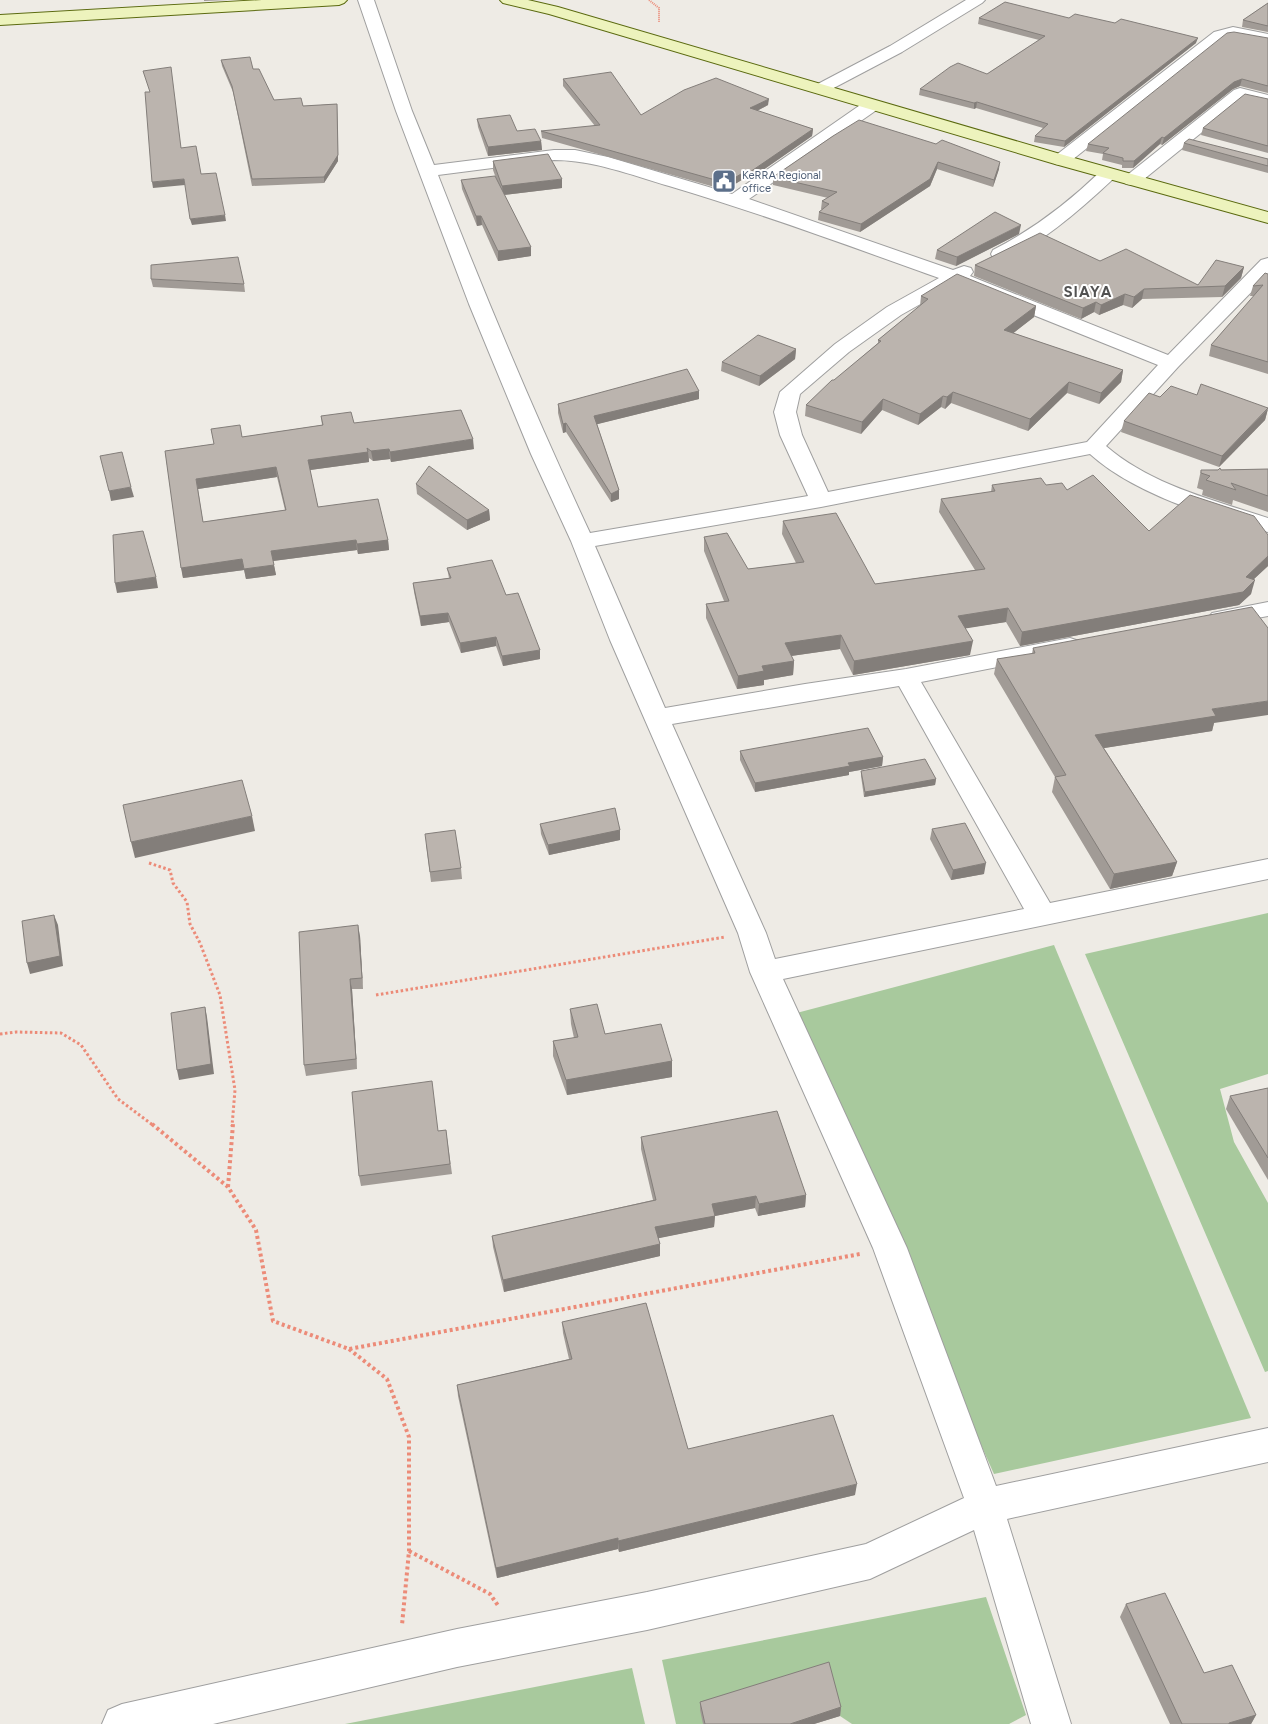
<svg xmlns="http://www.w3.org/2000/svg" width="1268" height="1724" viewBox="0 0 1268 1724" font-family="Figtree,sans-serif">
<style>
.forest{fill:#a8c99d}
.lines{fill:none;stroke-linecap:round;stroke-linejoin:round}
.street-casing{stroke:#9f9f9f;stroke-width:2}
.secondary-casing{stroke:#5b6a10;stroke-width:2}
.path-far2{stroke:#ec8b78;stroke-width:2;stroke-dasharray:1 1;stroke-linecap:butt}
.path-far1{stroke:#ec8b78;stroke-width:3;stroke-dasharray:2.5 2.5;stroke-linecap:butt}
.path{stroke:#ec8b78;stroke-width:4;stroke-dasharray:3 3;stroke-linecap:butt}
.street{fill:#fff;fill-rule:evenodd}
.secondary{fill:#edf3bd;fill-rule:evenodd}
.wall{fill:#a19b96;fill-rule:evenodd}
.shaded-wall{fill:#837e7a}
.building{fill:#bbb4ae;stroke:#837e7a;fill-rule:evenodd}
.labels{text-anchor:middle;stroke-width:4;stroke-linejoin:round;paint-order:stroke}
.far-service-label{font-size:11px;fill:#4e5e75;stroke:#fff;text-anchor:start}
.far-district-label{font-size:15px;font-weight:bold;letter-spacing:1px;fill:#515151;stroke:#fff}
</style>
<rect width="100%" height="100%" fill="#eeebe5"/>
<g class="forest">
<polygon points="1268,913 1268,1074 1220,1089 1234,1142 1268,1203 1268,1371 1265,1372 1085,954"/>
<polygon points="1054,945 1251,1418 994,1474 789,1015"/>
<polygon points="986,1597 1026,1715 1009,1724 852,1724 840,1716 828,1671 703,1724 676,1724 662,1660"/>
<polygon points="632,1668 645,1724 345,1724"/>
</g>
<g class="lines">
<g class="street-casing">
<g id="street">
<path d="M358,0H374L412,111L434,165L554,150H575L608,157L732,194L866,101H878L880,105L878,109L749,199L953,270L964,266L971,268L973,272L970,276L1168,355L1261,260L1268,258V275L1178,367L1106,446C1151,485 1213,500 1268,518V532C1211,518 1133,493 1090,454L821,507L595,546L665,708L805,684L906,669L1070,638L1079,641L1082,646L1079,651L921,682L1050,903L1268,859V879L783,979L907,1248L996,1486L1268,1428V1462L1007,1519L1071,1724H1031L974,1530L870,1579L647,1630L457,1667L213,1724H102L108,1710L122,1704L457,1629L647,1592L866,1544L964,1498L873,1248L750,972L738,933L610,640L571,541L531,454L469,304L396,111ZM554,160C593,160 631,175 669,186C760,213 849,246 939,278L887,307L835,344L780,392L774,412L780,435L808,496L590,533C535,415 485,296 438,175ZM956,284L1158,365L1087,442L828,492L802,435L796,412L800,394L849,352L901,315ZM899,686L1024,909L775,959L766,933L672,724Z"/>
<polygon points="966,0 985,0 982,3 902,52 826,92 814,92 812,89 814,86 890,46"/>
<polygon points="1233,27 1268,34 1268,44 1233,37 1225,38 1067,164 1061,165 1055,164 1052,160 1055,156 1214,32"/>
<polygon points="1240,88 1268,95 1268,105 1243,99 1138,184 1132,185 1126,184 1123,180 1126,176 1234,90"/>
<path d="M1108,169L1114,170L1117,174L1114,178C1094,197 1021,265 993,258L991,254L993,250C1034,229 1069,202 1102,170Z"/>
<polygon points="1268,602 1268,616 1220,625 1212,623 1208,618 1212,613"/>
</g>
</g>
<g class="secondary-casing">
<g id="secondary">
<polygon points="262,0 347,0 344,3 339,5 0,25 0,15"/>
<polygon points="500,0 528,0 558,7 1067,156 1268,212 1268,223 1055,164 549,14 503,3"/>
</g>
</g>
<polyline class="path-far2" points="649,0 659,8 659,22"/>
<g class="path-far1">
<polyline points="149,863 170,870 173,883 187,902 190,924 200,943 220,995 235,1090 232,1126"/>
<polyline points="376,995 725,937"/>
<polyline points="0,1034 16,1032 61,1033 81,1045 118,1099 154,1126"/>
</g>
<g class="path">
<polyline points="152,1124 228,1187 256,1230 273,1321 349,1349 860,1254"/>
<polyline points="228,1187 233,1124"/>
<polyline points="349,1349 387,1379 409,1437 409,1551 402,1625"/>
<polyline points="409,1551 490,1594 499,1607"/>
</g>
<use href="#street" class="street"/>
<use href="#secondary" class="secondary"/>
</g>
<g class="wall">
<polygon points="204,0 229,0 204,1"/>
<polygon points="1268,3 1268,32 1242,27 1243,20"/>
<polygon points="979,18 1069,18 1196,43 1064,147 1034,142 1035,136 1043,128 976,108 974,109 919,95 920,89 987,74 1039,40 978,24"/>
<polygon points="1268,38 1268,93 1240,86 1233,89 1162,145 1160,144 1133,168 1122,168 1122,165 1102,160 1103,154 1086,151 1088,144"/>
<polygon points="221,60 253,69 274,100 303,106 337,104 338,161 324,183 252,186 233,92 222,66"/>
<polygon points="563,79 641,115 768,105 757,111 813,129 812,136 750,179 745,178 725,190 542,138 541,131 595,126 563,86"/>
<polygon points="1268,99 1268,153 1201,135 1203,128"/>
<polygon points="477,119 517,131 541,141 542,150 488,156 478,127"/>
<polygon points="833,136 999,169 993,187 937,169 930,186 860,232 818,220 819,212 822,209 821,209 822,201 828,198 773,185 773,177"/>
<polygon points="1184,143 1268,159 1268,173 1182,150"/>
<polygon points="493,161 562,188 504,195 531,247 531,256 498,261 482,225 477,226 462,189 461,180 497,181 493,170"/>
<polygon points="1019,234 956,266 935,259 937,250"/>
<polygon points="1100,261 1198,285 1244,267 1241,278 1222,297 1142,299 1132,308 1123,305 1099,315 1094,312 1081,319 974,276 975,265"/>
<polygon points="1268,274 1268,374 1209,356 1211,345 1254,296 1250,296 1253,286"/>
<polygon points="151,279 244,284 245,292 153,287"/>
<polygon points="921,296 1036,306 1034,317 1013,333 1123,370 1121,382 1099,404 1067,393 1028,431 951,403 945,409 941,407 918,425 882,410 861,434 805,416 806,405 878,343 878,340 920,306"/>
<polygon points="796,349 795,359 759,386 721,371 722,362"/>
<polygon points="699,391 699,399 597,424 619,490 619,499 611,502 566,432 563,433 558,413 558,404"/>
<polygon points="1197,395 1268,408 1265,420 1219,467 1121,432 1124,421 1160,397"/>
<path d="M321,416L474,449L391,462L390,459L373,461L369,458V462L310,470L318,507L388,540L389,550L358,554L357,550L273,561L276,575L246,579L244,570L183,578L165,451L214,444L211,429L242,437L322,425ZM277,477L285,510L203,522L198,489Z"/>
<polygon points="1268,469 1268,512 1233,500 1232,505 1202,495 1203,490 1197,488 1201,470"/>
<polygon points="416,484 489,510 490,520 467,530 417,494"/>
<polygon points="992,485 1046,485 1067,490 1149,531 1268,535 1268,566 1253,580 1251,594 1239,605 1020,646 1006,622 965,628 970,655 853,675 840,649 791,656 794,661 793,675 764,680 764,685 737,689 706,618 706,604 724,601 704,551 704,537 748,569 796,563 782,534 783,521 875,584 975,570 939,512 941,499 991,492"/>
<polygon points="447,568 506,595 540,659 503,666 496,646 461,653 449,622 421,626 414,592 413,583 449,578"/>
<polygon points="1033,648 1214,723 1212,731 1104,748 1177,862 1172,876 1110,889 1052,792 1055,777 994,674 997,659 1032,654"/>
<polygon points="740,751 883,757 882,766 849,772 849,775 755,792 740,760"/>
<polygon points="861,771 936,779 935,785 864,797 861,776"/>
<polygon points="540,824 620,830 620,840 549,855 541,834"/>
<polygon points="932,829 984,874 951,880 930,839"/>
<polygon points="426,844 461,868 462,879 431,882"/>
<polygon points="360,936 363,989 352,989 357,1069 306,1076 304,1065"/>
<polygon points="570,1009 605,1034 672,1061 672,1077 567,1095 553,1056 553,1041 574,1038 571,1024"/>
<polygon points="1268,1088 1268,1180 1226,1109 1230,1096"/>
<polygon points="446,1130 452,1174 361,1186 359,1176 438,1131"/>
<polygon points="641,1137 806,1195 805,1207 758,1216 755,1208 715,1216 714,1227 658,1238 660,1244 660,1256 504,1292 493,1247 492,1236 653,1200 641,1149"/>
<polygon points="562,1322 688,1449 855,1495 619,1552 618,1549 497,1578 458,1396 457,1385 569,1359 563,1333"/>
<polygon points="1126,1604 1204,1673 1256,1715 1251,1724 1170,1724 1120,1617"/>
<polygon points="700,1702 841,1707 840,1716 814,1724 703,1724 700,1710"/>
</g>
<g class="shaded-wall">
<polygon points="1198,38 1196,43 1064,147 1065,141"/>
<polygon points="1242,79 1240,86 1233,89 1162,145 1164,138 1234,82"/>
<polygon points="769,99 768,105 749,115 750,108"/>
<polygon points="977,102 976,108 974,109 974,103"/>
<polygon points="337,104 338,161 324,183 324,177"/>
<polygon points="813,129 812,136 750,179 750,172"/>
<polygon points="1162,137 1160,144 1133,168 1134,161"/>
<polygon points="541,141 542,150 488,156 488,147"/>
<polygon points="938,162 937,169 930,186 860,232 861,224"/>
<polygon points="1000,162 999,169 993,187 994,180"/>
<polygon points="746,171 745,178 725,190 726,183"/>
<polygon points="184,179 185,185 153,188 152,182"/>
<polygon points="562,179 562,188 503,195 502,186"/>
<polygon points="225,215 226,221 192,225 190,219"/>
<polygon points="476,216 481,216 482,225 477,226"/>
<polygon points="1021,225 1019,234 956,266 957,257"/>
<polygon points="531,247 531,256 498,261 498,251"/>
<polygon points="1244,267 1241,278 1222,297 1225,286"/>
<polygon points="1144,289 1142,299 1132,308 1134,297"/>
<polygon points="1125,294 1123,305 1099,315 1101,305"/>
<polygon points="1096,302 1094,312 1081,319 1083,308"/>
<polygon points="1036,306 1034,317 1002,342 1004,330"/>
<polygon points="796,349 795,359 759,386 760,376"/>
<polygon points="1123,370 1121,382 1099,404 1101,393"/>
<polygon points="1069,382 1067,393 1028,431 1030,419"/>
<polygon points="699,391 699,399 594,425 594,416"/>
<polygon points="953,392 951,403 945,409 947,397"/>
<polygon points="943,396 941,407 918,425 920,414"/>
<polygon points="883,399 882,410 861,434 862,422"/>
<polygon points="1268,409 1265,420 1219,467 1222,456"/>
<polygon points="566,423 566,432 563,433 563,424"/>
<polygon points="473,439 474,449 391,462 390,452"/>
<polygon points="389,449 390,459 373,461 371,451"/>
<polygon points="368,452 369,462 310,470 308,460"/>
<polygon points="276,467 277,477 198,489 196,479"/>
<polygon points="131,487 134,497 111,501 109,491"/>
<polygon points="619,490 619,499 611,502 611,494"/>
<polygon points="489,510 490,520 467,530 467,520"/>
<polygon points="356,540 357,550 273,561 271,551"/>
<polygon points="388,540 389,550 358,554 357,544"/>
<polygon points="1268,556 1268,566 1242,590 1246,577"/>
<polygon points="242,559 244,570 183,578 181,568"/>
<polygon points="274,565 276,575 246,579 244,569"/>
<polygon points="156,577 158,588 117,593 115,583"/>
<polygon points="1255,580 1251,594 1239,605 1020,646 1022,632"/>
<polygon points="1008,608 1006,622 956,630 958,616"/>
<polygon points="448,613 449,622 421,626 420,616"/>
<polygon points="841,635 840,649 784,657 785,643"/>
<polygon points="496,637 496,646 461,653 460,643"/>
<polygon points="973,641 970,655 853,675 854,661"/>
<polygon points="540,650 540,659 503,666 502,656"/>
<polygon points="794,661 793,675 764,680 764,685 737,689 738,676 762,666"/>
<polygon points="1268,701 1268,715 1214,723 1212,731 1092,750 1095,735 1212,709"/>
<polygon points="883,757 882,766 849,772 849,775 755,792 755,783 848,763"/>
<polygon points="936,779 935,785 864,797 865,792"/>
<polygon points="252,816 255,831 135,858 131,842"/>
<polygon points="620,830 620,840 549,855 548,845"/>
<polygon points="1177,862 1172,876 1110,889 1114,874"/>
<polygon points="986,863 984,874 951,880 953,870"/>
<polygon points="54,915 58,925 63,966 30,974 27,963"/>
<polygon points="358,925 360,936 363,989 362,978"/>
<polygon points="350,979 352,989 357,1069 356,1059"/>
<polygon points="205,1007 207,1017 214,1074 179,1080 177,1070"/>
<polygon points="672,1061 672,1077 567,1095 566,1080"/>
<polygon points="806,1195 805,1207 758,1216 759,1204"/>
<polygon points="756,1196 755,1208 715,1216 714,1227 655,1239 655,1227 712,1204"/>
<polygon points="660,1244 660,1256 504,1292 503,1280"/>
<polygon points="857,1484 855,1495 619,1552 618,1541"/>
<polygon points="618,1538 618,1549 497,1578 496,1568"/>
<polygon points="841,1707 840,1716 814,1724 790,1724"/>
<polygon points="1256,1715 1251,1724 1228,1724 1229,1723"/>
</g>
<g class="building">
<polygon points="1005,2 1069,18 1075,14 1115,23 1121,19 1198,38 1065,141 1035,136 1048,124 977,102 974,103 920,89 950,67 958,63 987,74 1045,36 979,18"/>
<polygon points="1268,3 1268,26 1243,20"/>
<polygon points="1234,32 1268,38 1268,86 1242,79 1234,82 1164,138 1162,137 1134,161 1123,161 1123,158 1103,153 1109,148 1088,144 1227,33"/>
<polygon points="250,57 253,69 259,69 274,100 301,98 303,106 337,104 338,155 324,177 252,179 232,86 221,60"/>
<polygon points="171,67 181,148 196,146 201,174 216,173 225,215 190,219 184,179 152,182 145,92 150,92 143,71"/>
<polygon points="611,72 641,115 684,90 716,78 769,99 750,108 813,129 750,172 746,171 726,183 541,131 600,125 563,79"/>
<polygon points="1245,94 1268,99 1268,146 1203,128"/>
<polygon points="510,115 517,131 535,129 541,141 488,147 477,119"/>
<polygon points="859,120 936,144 942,140 1000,162 994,180 938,162 930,179 861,224 819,212 829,204 822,201 837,192 773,177 833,136"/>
<polygon points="1189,139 1268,159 1268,166 1184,143"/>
<polygon points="548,154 562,179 502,186 493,161"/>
<polygon points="495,176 531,247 498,251 481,216 476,216 461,180"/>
<polygon points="995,212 1021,225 957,257 937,250"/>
<polygon points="1040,233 1100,261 1126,249 1198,285 1216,260 1244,267 1225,286 1144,289 1134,297 1125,294 1101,305 1096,302 1083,308 975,265"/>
<polygon points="238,257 244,284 151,279 151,265"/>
<polygon points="1265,273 1268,274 1268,362 1211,345 1263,285 1253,286"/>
<polygon points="957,274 1036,306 1004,330 1123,370 1101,393 1069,382 1030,419 953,392 947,397 943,396 920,414 883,399 862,422 806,405 832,380 834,380 881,341 878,340 928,299 921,296"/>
<polygon points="758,335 796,349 760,376 722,362"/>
<polygon points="687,369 699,391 594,416 619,490 611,494 566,423 563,424 558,404"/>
<polygon points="1201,384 1268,408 1222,456 1124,421 1149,393 1160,397 1171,386 1197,395"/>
<path d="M461,410L473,439L390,452L389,449L371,451L367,448L368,452L308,460L318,507L378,499L388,540L357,544L356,540L271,551L274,565L244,569L242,559L181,568L165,451L214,444L211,429L240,425L242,437L323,425L321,416L351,412L354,423ZM276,467L286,510L203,522L196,479Z"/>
<polygon points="122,452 131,487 109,491 100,456"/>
<polygon points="429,466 489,510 467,520 416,484"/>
<polygon points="1220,468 1221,470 1268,469 1268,496 1231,483 1236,490 1206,480 1210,476 1201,473 1201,470 1218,470"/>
<polygon points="1093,475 1149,531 1190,495 1254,516 1268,535 1268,556 1246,577 1255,580 1243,592 1022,632 1008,608 958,616 973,641 854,661 841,635 785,643 794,661 762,666 764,671 738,676 706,604 729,601 704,537 727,533 748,569 804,562 783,521 836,513 875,584 985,569 941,499 995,491 992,485 1041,478 1046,485 1062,483 1067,490"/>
<polygon points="143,531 156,577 115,583 113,535"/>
<polygon points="492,560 506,595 518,593 540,650 502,656 496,637 460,643 448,613 420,616 413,583 451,578 447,568"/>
<polygon points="1252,607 1268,628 1268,701 1212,709 1216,716 1095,735 1177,862 1114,874 1055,777 1066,775 997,659 1035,653 1033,648"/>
<polygon points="868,728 883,757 848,763 850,766 755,783 740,751"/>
<polygon points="925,759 936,779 865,792 861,771"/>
<polygon points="242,780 252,816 131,842 123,805"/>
<polygon points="615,808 620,830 548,845 540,824"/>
<polygon points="965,823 986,863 953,870 932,829"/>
<polygon points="455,830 461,868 430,872 425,834"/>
<polygon points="54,915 60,956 27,963 22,921"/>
<polygon points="358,925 362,978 350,979 356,1059 304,1065 299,932"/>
<polygon points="597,1004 605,1034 661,1024 672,1061 566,1080 553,1041 578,1037 570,1009"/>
<polygon points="205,1007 211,1064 177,1070 171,1013"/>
<polygon points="432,1081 438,1131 446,1130 450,1164 359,1176 352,1092"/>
<polygon points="1268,1088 1268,1158 1230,1096"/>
<polygon points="777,1111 806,1195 759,1204 756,1196 712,1204 715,1216 655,1227 660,1244 503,1280 492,1236 656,1200 641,1137"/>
<polygon points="646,1303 688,1449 833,1415 857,1484 618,1541 618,1538 496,1568 457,1385 572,1359 562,1322"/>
<polygon points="1165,1593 1204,1673 1232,1665 1256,1715 1229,1723 1229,1724 1182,1724 1126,1604"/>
<polygon points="829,1662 841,1707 790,1724 705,1724 700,1702"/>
</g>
<defs>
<g id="civic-square" transform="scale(1.25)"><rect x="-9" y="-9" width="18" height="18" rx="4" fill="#5c6f8a" stroke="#fff"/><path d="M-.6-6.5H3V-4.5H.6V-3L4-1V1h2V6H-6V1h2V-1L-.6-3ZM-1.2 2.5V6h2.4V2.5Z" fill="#fff"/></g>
</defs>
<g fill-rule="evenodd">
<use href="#civic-square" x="724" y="181"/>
</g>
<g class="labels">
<g class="far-service-label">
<text x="742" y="179">KeRRA Regional<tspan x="742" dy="13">office</tspan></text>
</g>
<g class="far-district-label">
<text x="1088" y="297">SIAYA</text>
</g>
</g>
</svg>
